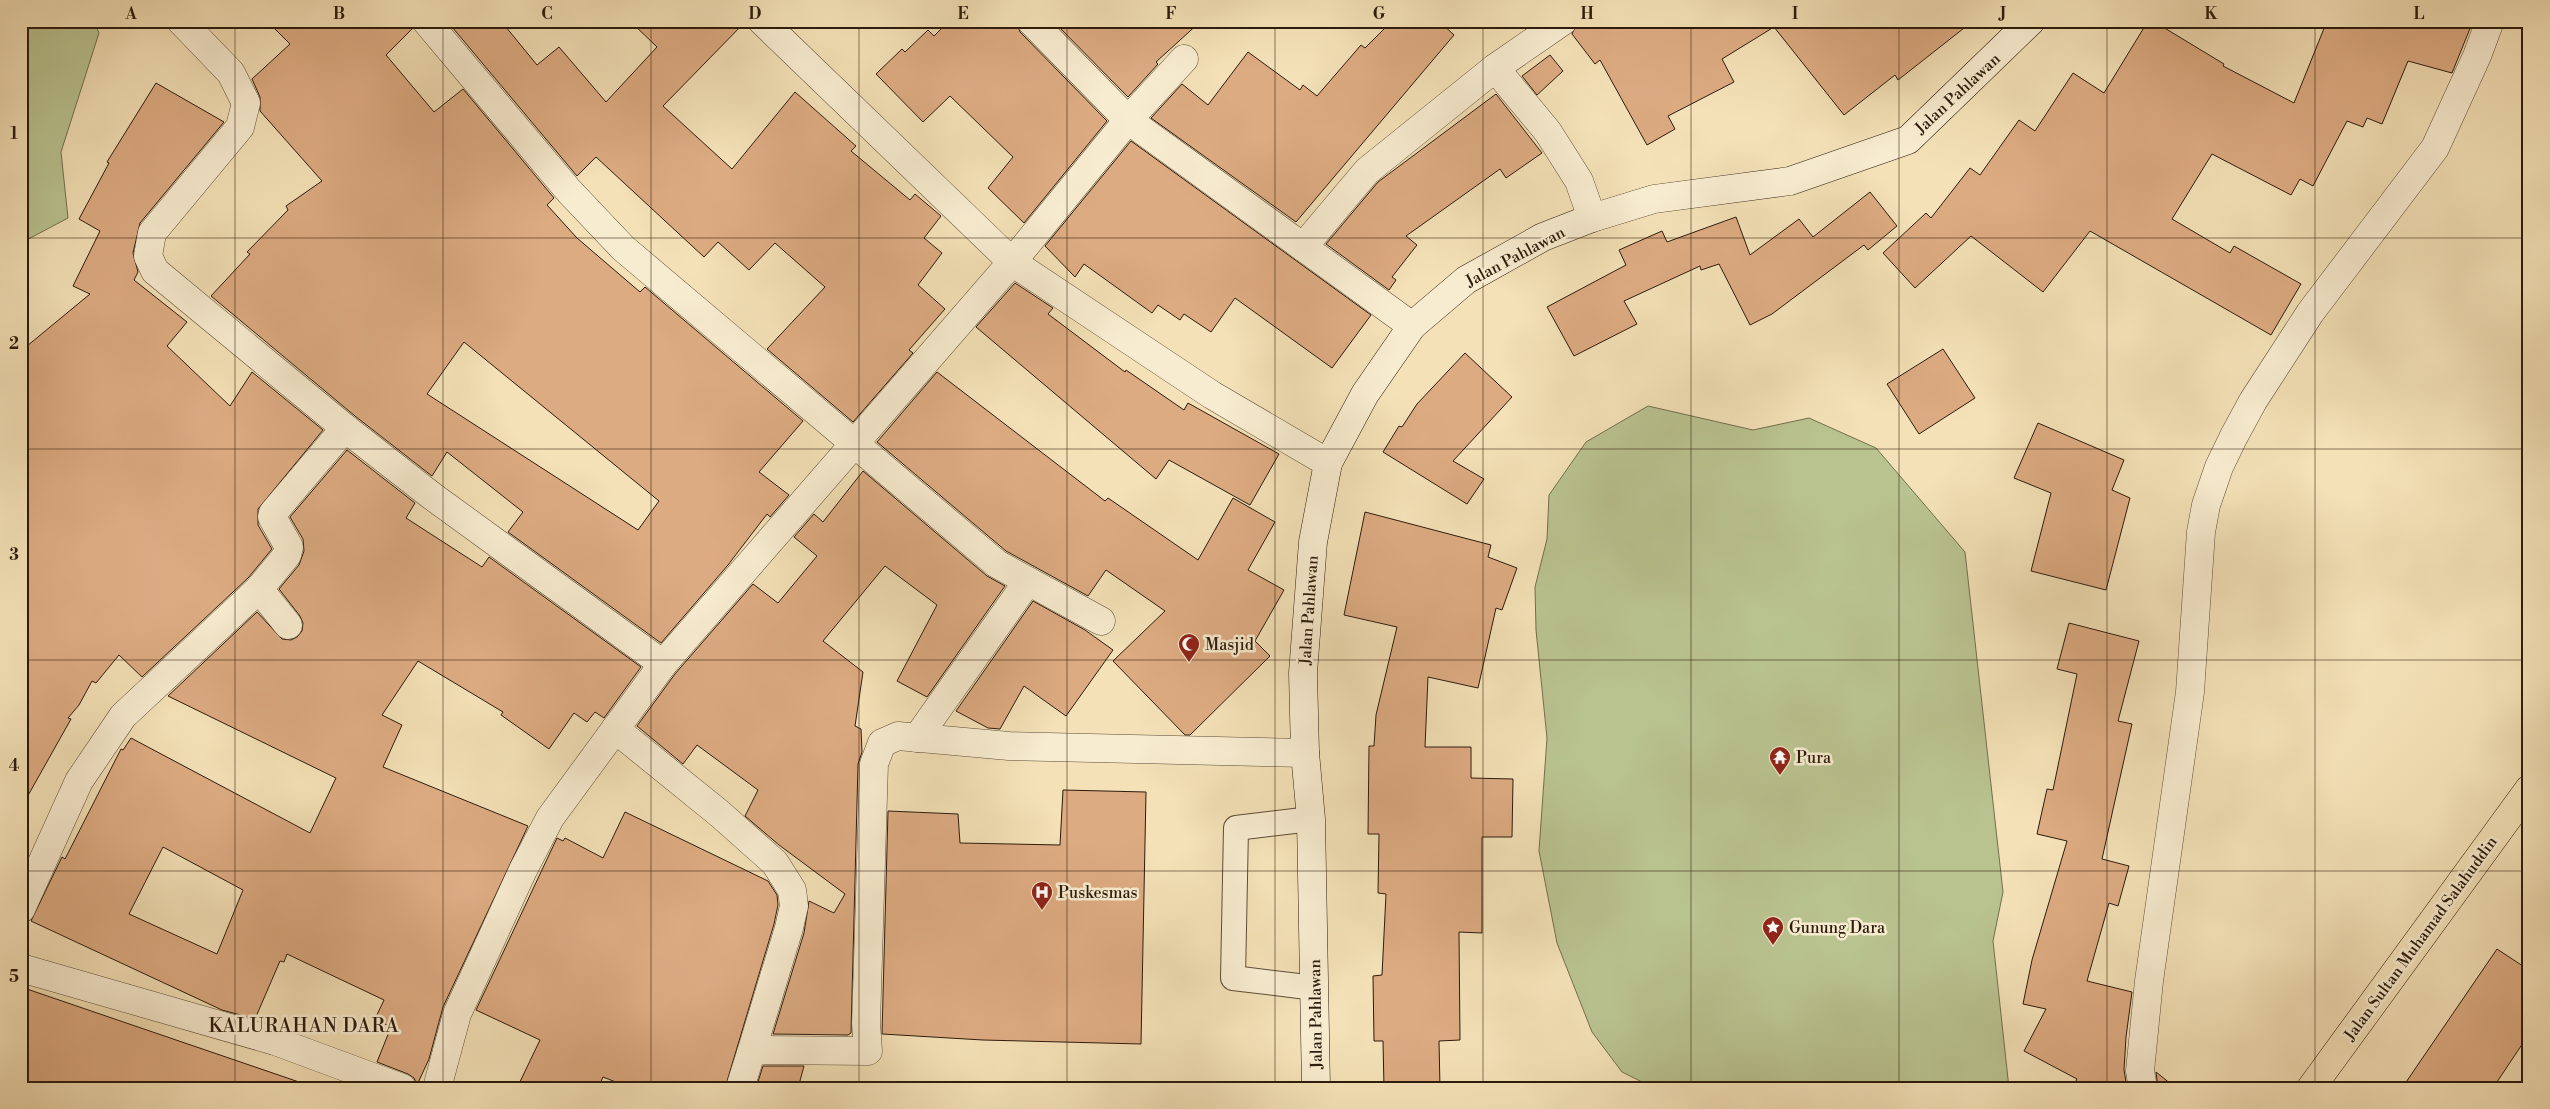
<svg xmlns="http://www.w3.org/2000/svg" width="2550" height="1109" viewBox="0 0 2550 1109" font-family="'Libre Bodoni',serif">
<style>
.green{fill:#b9c390;stroke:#726f4e}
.building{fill:#ddab82;stroke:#2c1b0c;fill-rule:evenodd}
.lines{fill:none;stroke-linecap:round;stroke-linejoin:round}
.service-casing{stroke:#5e4c37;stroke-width:26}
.minor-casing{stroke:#5e4c37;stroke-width:29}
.secondary-casing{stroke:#2c1b0c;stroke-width:29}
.trunk-casing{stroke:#2c1b0c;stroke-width:29}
.service{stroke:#f8ecd0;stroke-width:24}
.minor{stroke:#f8ecd0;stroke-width:28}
.secondary{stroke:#f8ecd0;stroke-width:28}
.trunk{stroke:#f4e1b7;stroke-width:28}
.grid{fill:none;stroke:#2c1b0c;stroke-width:1;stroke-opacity:0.55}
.labels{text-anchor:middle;stroke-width:5;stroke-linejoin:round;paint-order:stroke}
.street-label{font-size:16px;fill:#2c1b0c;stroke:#f8ecd0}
.poi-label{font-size:16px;fill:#2c1b0c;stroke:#f8ecd0;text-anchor:start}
.quarter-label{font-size:19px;letter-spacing:1px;fill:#2c1b0c;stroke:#f8ecd0}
.neatline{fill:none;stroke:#2c1b0c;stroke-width:2}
.grid-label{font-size:16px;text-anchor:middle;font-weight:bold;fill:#2c1b0c}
</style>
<rect width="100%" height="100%" fill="#f4e1b7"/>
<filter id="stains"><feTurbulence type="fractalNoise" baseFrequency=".004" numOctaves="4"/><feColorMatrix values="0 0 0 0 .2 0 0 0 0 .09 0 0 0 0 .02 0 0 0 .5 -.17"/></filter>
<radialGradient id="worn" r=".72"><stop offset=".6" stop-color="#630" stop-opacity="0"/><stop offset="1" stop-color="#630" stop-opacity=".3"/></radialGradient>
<g class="green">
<polygon points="21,21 94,21 99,33 61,152 68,218 21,243"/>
<polygon points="1648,406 1753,430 1809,418 1876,448 1965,552 2003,892 1993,941 2009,1088 1654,1088 1622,1072 1592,1032 1557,943 1539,851 1547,738 1536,630 1535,587 1547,539 1549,495 1586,442"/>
</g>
<g class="building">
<path d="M267,21H411L413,28L386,55L434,112L463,89L554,198L547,205L577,238L640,292L645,287L803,421L759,472L789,495L770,517L767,514L728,565L661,643L508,532L523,512L447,452L432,476L355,416L211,296L250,254L247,252L288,210L286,206L322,181L260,111V97L252,79L290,44ZM464,342L659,501L638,530L427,394Z"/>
<polygon points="447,21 501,21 537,65 559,47 606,102 657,47 630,21 746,21 663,106 732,169 795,92 856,146 851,151 910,200 915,194 941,216 924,238 942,253 918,285 945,309 909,350 913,353 853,422 767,349 825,287 775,243 749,270 718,242 704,257 596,157 577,176"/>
<polygon points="949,21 1016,21 1020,32 1107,121 1024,223 988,188 1013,157 950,96 923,122 876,74 902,49 905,52 928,30 934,36"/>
<polygon points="1053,21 1201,21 1156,62 1158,64 1128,97"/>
<polygon points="1392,21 1439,21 1454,35 1296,222 1151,118 1182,84 1208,105 1248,52 1300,90 1303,85 1317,96 1361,45 1365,48"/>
<polygon points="1578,21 1973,21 1898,80 1895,75 1844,115 1774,27 1722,59 1734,82 1668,116 1675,129 1647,145 1600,60 1595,64 1572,34"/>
<polygon points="2148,21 2153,21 2224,64 2223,66 2294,103 2327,21 2473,21 2452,73 2408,61 2382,124 2367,118 2363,127 2347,121 2313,186 2300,179 2291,195 2212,154 2172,219 2230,253 2234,246 2301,284 2271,335 2090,231 2043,292 1971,236 1915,288 1883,253 1926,213 1931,218 1970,168 1980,175 2019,120 2035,131 2073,73 2104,93"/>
<polygon points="1550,55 1563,71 1537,95 1522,76"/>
<polygon points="156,83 224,122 140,223 133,253 138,272 134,280 187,322 167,346 230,406 252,372 323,430 258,509 258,525 272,549 248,578 142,677 119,655 96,683 92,681 79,705 68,718 71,719 21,808 21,351 90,294 73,286 100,231 79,219 109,163 107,162"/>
<polygon points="1496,94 1542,153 1506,178 1500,169 1406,236 1417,245 1392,277 1396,280 1389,290 1326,244 1378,182"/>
<polygon points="1131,141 1371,315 1332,368 1235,298 1211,332 1184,314 1180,320 1158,305 1152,313 1084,264 1075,277 1045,246"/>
<polygon points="1870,192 1897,226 1868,250 1864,245 1772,314 1750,325 1719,264 1701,270 1700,266 1624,301 1637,324 1574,356 1547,307 1626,265 1619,250 1662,231 1667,242 1736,217 1750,255 1799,219 1813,237"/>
<polygon points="1015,283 1053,308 1048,314 1125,372 1126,370 1184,410 1188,403 1279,454 1250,505 1169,460 1156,479 976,327"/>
<polygon points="1943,349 1975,398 1919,434 1887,384"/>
<polygon points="1465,353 1512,397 1453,461 1484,479 1467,504 1383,452 1399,426 1402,427 1417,404"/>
<polygon points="937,372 1105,501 1108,498 1198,560 1233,498 1275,522 1248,570 1284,590 1255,641 1270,656 1190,735 1185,735 1113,661 1165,611 1106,570 1088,596 1006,551 877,442"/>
<polygon points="2038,423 2124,460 2112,490 2130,498 2106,590 2031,571 2051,493 2014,478"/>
<path d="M347,450L415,503L406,518L482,567L489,557L641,667L604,718L595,712L587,722L574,713L549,749L501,715L503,712L418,661L382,715L402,725L383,767L528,826L443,1007L429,1059L417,1085L414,1078L408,1074L377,1062L391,1027L375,1019L384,1000L287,954L284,962L280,961L255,1019L222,1010L31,921L62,857L65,859L121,749L123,750L131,738L310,833L336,778L168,696L257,612L282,639L291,640L297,637L302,631L303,623L300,616L279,589L299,565L304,551L303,539L290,517ZM163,847L243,890L217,954L129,914Z"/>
<polygon points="863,471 987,576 1005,586 927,697 897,681 937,605 885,566 823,641 863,672 855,726 861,729 862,752 858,764 851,1033 848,1035 773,1034 804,933 809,901 834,913 845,894 779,845 745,816 758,790 697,745 683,764 637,726 675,674 753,584 778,603 817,556 794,537 814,514 823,522"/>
<polygon points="1365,512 1491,545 1488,557 1517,568 1502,610 1496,608 1478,688 1428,677 1425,747 1471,747 1471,778 1513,779 1512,837 1482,837 1482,933 1459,932 1460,1040 1439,1041 1440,1088 1384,1088 1383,1041 1374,1041 1373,976 1382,975 1386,894 1378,893 1379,834 1368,834 1369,746 1374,746 1376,715 1397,627 1344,615"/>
<polygon points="1033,601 1085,630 1113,650 1066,716 1024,686 1000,729 988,728 956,711"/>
<polygon points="2069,623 2139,641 2118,721 2132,724 2102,859 2129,866 2118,906 2109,903 2087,981 2132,992 2126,1037 2124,1070 2127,1088 2072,1088 2077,1079 2024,1051 2046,1009 2023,1004 2032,960 2067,841 2037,834 2047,789 2053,790 2077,674 2057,669"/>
<polygon points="1063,790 1146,792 1141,1044 983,1040 882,1034 888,811 958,814 960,843 1060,845"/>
<polygon points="625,812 768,881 777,895 778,905 774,924 725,1088 631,1088 603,1077 598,1088 517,1088 540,1040 476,1010 557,838 563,841 565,838 603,858"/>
<polygon points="2497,949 2529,970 2529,1034 2493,1088 2402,1088"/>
<polygon points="21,987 299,1082 298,1088 21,1088"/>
<polygon points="763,1066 804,1066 798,1088 756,1088"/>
<polygon points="2156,1072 2176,1088 2158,1088"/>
</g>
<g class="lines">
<g class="service-casing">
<polyline id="service" points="1311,819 1236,828 1233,978 1315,988"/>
</g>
<g class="minor-casing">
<g id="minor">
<polyline points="181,21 231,73 246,103 240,127 152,233 148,256 155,271 345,428 432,496 663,664"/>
<polyline points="426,21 569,191 623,248 997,564 1101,621"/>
<polyline points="762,21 1012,262 1128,120 1184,59"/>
<polyline points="1031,21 1128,120 1412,326"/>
<polyline points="1495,68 1548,132 1579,181 1592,218"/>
<polyline points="1303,247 1367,171 1495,68 1563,21"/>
<polyline points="259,589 288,625"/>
<polyline points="615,729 720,814 775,863 792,890 794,906 789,928 751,1053"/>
<polyline points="917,738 1028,581"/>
<polyline points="21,909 79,781 123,716 259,589 287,555 289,547 272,517 273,513 345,428"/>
<polyline points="21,968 275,1041 402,1088"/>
<polyline points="437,1088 457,1014 523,870 550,818 663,664 1012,262 1212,395 1328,463"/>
<polyline points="740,1088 751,1053 764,1050 868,1051 866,1023 874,764 882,743 898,736 1009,746 1305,753"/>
<polyline points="2143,1088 2140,1071 2149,981 2190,692 2201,532 2206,505 2219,467 2234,436 2253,401 2310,313 2435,148 2477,56 2490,21"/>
</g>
</g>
<g class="secondary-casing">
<polyline id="secondary" points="1316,1088 1311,819 1305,753 1303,673 1313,542 1328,463 1365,394 1412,326 1466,280 1543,237 1592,218 1654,199 1790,181 1908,140 2031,21"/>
</g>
<g class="trunk-casing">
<polyline id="trunk" points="2311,1088 2529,789"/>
</g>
<use href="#service" class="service"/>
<use href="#minor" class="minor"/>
<use href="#secondary" class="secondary"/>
<use href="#trunk" class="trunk"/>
</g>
<path class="grid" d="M235,21V1088M443,21V1088M651,21V1088M859,21V1088M1067,21V1088M1275,21V1088M1483,21V1088M1691,21V1088M1899,21V1088M2107,21V1088M2315,21V1088M21,238H2529M21,449H2529M21,660H2529M21,871H2529"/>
<defs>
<g id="mosque-pin" transform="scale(1.125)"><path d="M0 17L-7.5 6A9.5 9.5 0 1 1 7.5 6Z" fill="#8f2418" stroke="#f8ecd0"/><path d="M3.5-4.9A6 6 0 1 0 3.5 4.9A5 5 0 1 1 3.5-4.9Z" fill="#fff"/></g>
<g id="temple-pin" transform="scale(1.125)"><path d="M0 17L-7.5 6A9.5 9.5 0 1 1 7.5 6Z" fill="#8f2418" stroke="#f8ecd0"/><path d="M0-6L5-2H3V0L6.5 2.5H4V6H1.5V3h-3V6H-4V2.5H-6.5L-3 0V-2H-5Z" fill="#fff"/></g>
<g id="hospital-pin" transform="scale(1.125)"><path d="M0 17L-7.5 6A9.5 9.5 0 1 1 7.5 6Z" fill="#8f2418" stroke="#f8ecd0"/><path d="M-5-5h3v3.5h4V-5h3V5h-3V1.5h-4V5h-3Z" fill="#fff"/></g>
<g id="sight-pin" transform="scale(1.125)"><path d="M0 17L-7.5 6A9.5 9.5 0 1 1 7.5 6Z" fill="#8f2418" stroke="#f8ecd0"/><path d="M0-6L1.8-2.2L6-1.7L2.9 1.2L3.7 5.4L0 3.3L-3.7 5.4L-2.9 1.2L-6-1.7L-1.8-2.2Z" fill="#fff"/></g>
</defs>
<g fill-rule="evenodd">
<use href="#mosque-pin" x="1189" y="644"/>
<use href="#temple-pin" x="1780" y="757"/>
<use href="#hospital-pin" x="1042" y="892"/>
<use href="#sight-pin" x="1773" y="927"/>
</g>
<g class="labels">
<g class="street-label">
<text transform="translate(1957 93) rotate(-43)" y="6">Jalan Pahlawan</text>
<text transform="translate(1515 256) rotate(-28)" y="6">Jalan Pahlawan</text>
<text transform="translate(1308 610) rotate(-86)" y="6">Jalan Pahlawan</text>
<text transform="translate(2420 938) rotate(-54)" y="6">Jalan Sultan Muhamad Salahuddin</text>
<text transform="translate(1315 1014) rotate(-91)" y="6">Jalan Pahlawan</text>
</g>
<g class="poi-label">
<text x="1205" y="650">Masjid</text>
<text x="1796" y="763">Pura</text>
<text x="1058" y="898">Puskesmas</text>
<text x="1789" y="933">Gunung Dara</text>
</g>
<g class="quarter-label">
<text x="304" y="1032">KALURAHAN DARA</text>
</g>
</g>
<rect width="2550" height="1109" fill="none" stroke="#f4e1b7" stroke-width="55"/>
<rect x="28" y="28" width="2494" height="1054" class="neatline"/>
<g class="grid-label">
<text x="131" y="19">A</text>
<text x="339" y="19">B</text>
<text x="547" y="19">C</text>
<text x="755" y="19">D</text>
<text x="963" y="19">E</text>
<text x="1171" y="19">F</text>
<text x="1379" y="19">G</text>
<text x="1587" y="19">H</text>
<text x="1795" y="19">I</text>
<text x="2003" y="19">J</text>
<text x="2211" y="19">K</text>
<text x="2419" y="19">L</text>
<text x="14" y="139">1</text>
<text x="14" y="349">2</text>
<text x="14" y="560">3</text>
<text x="14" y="771">4</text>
<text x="14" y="982">5</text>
</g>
<rect width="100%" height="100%" filter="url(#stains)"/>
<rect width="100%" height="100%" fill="url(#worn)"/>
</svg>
